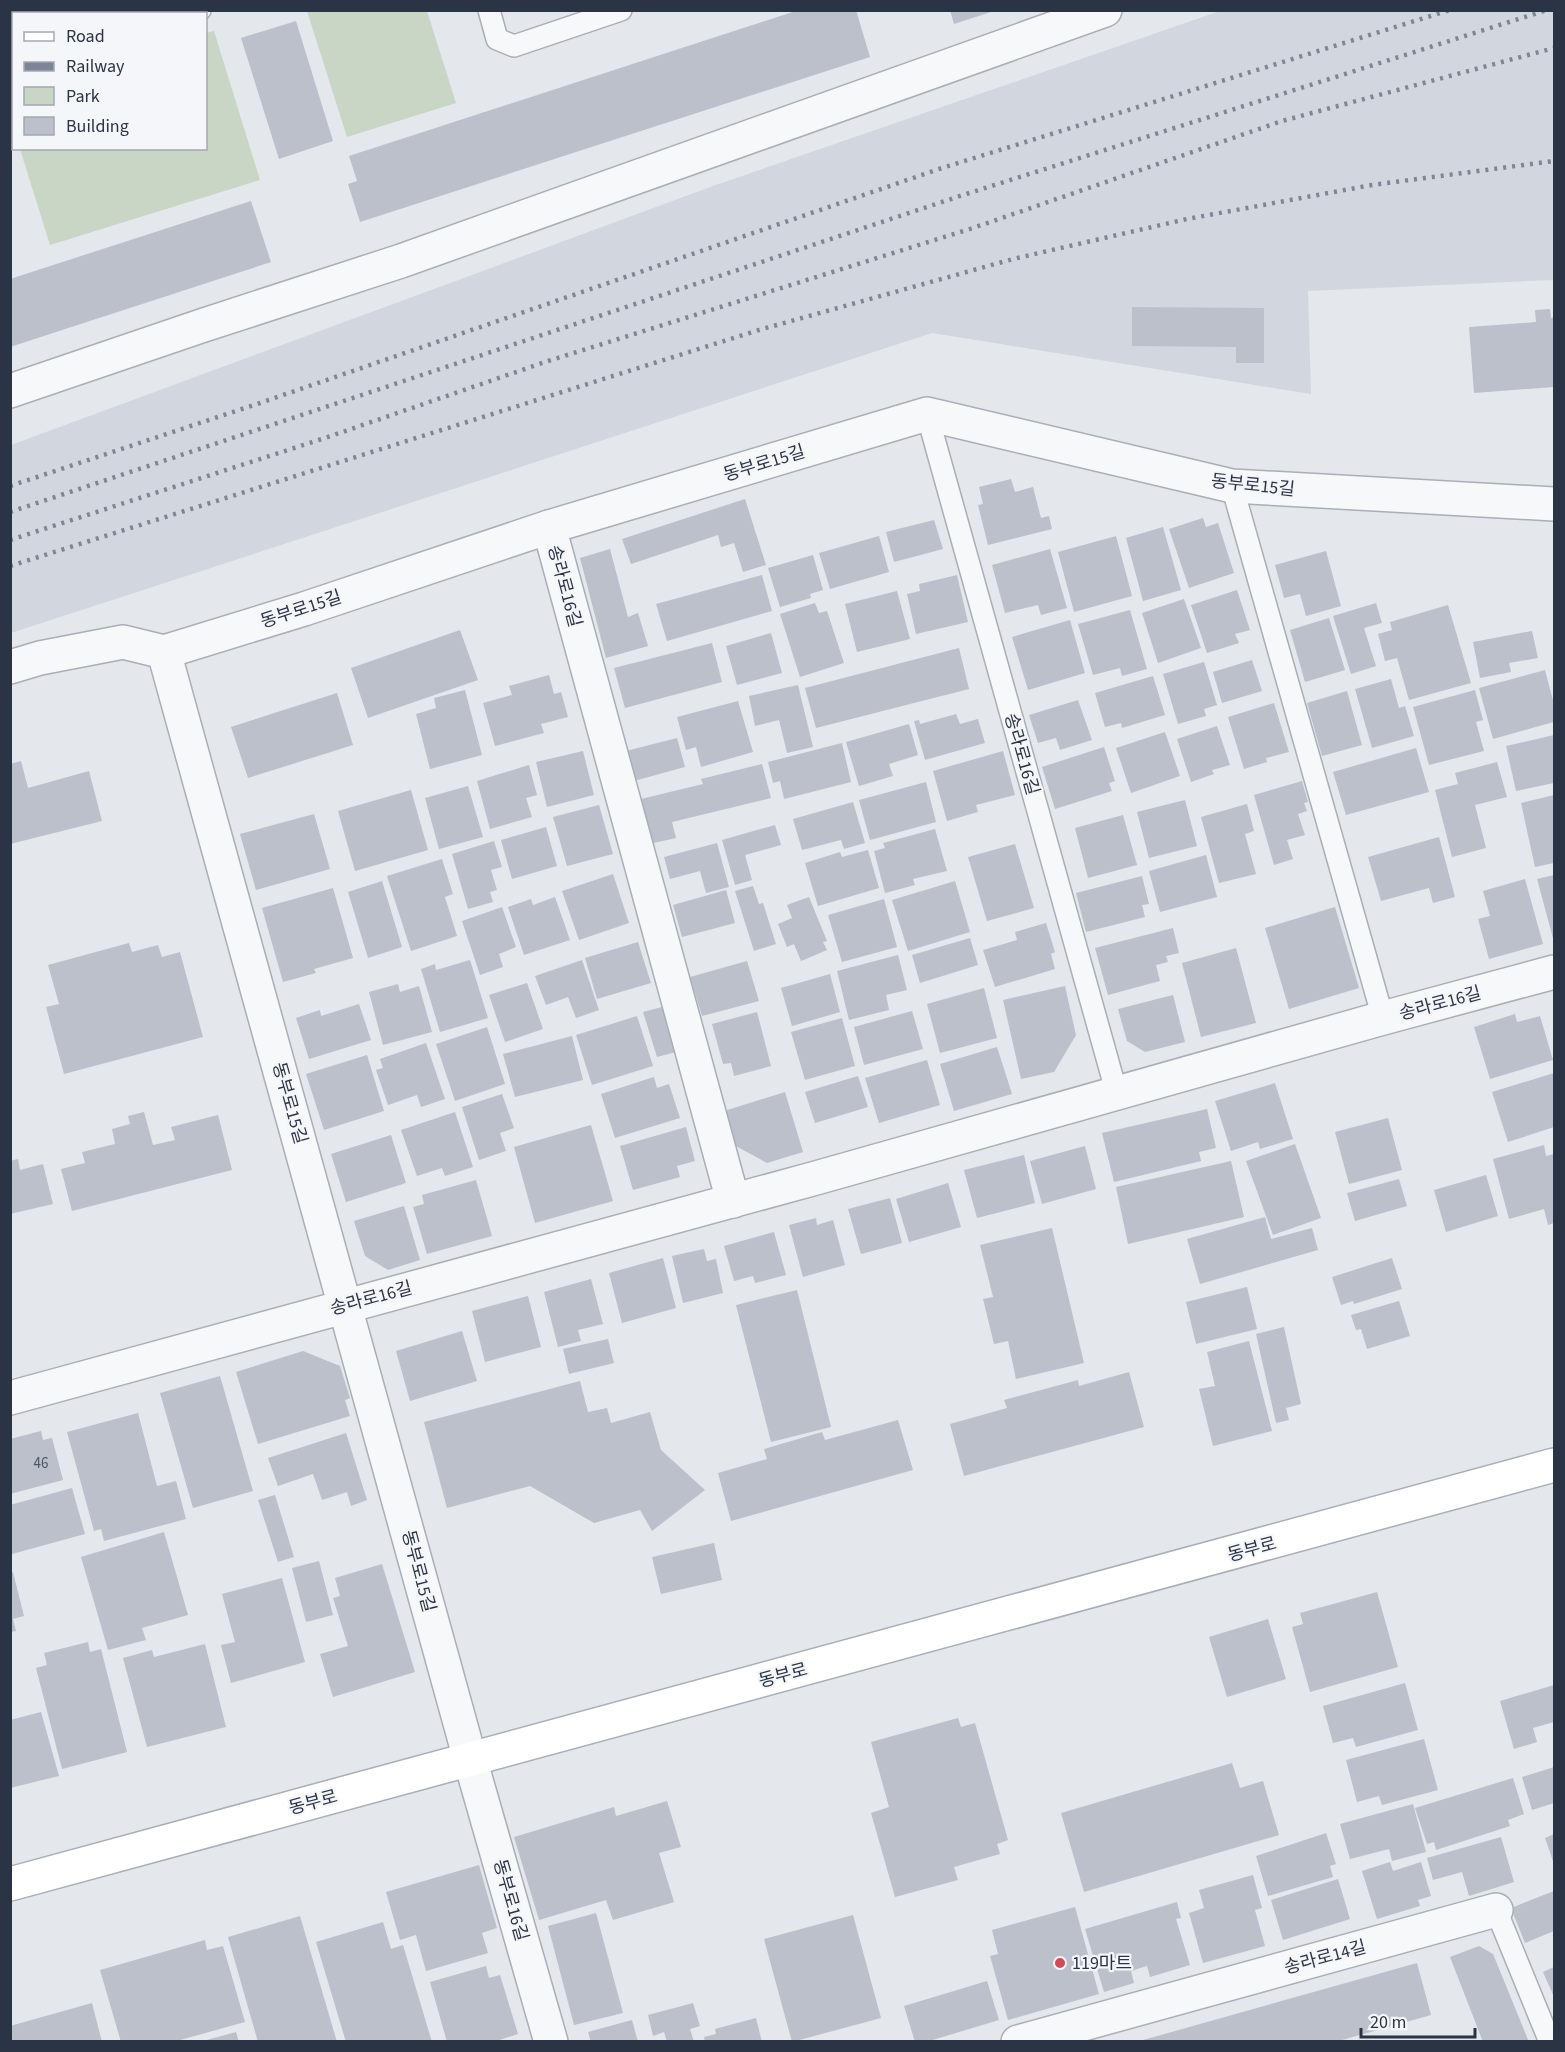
<svg xmlns="http://www.w3.org/2000/svg" width="1565" height="2052" viewBox="0 0 1565 2052" font-family="'Source Sans 3','Noto Sans KR',sans-serif">
<style>
.built{fill:#d2d6de}
.green{fill:#c9d6c5}
.building{fill:#bbc0ca}
.lines{fill:none;stroke-linecap:round;stroke-linejoin:round}
.lane-casing{stroke:#a9aeb7;stroke-width:24}
.street-casing{stroke:#a9aeb7;stroke-width:36}
.secondary-casing{stroke:#a9aeb7;stroke-width:36}
.lane{stroke:#f7f8fa;stroke-width:21}
.street{stroke:#f7f8fa;stroke-width:33}
.secondary{stroke:#fff;stroke-width:33}
.rail{stroke:#7d8696;stroke-width:4.5;stroke-dasharray:3 6;stroke-linecap:butt}
.poi-dot{fill:#d1495b;stroke:#f4f6f9;stroke-width:2}
.labels{text-anchor:middle;stroke-width:4.5;stroke-linejoin:round;paint-order:stroke}
.number-label{font-size:15px;fill:#4f5766}
.street-label{font-size:18px;fill:#2b3445;stroke:#f4f6f9}
.poi-label{font-size:18px;fill:#2b3445;stroke:#f4f6f9;text-anchor:start}
</style>
<rect width="100%" height="100%" fill="#e4e7ec"/>
<polygon class="built" points="1220,11 1554,11 1554,280 1308,291 1311,394 932,333 11,633 11,445 713,186"/>
<g class="green">
<polygon points="307,11 427,11 456,103 347,137"/>
<polygon points="214,31 260,180 50,245 20,149 206,148 206,33"/>
</g>
<g class="building">
<polygon points="10,10 72,10 72,11 64,14 14,14 14,30 10,31"/>
<polygon points="799,10 856,10 870,57 360,222 348,184 357,181 349,156"/>
<polygon points="950,10 993,10 994,11 954,24"/>
<polygon points="296,21 333,141 279,159 241,38"/>
<polygon points="251,201 271,262 10,347 10,279"/>
<polygon points="1132,307 1264,308 1264,363 1236,363 1236,347 1132,346"/>
<polygon points="1550,309 1551,318 1554,317 1554,387 1474,393 1469,327 1536,322 1535,310"/>
<polygon points="1011,479 1015,492 1033,487 1041,518 1049,516 1052,529 988,545 978,505 983,504 979,487"/>
<polygon points="745,499 766,565 743,572 734,543 721,547 718,535 631,564 622,539"/>
<polygon points="1203,518 1206,527 1218,523 1234,573 1189,588 1169,529"/>
<polygon points="934,520 943,549 894,562 886,532"/>
<polygon points="1163,527 1181,590 1143,601 1126,538"/>
<polygon points="879,536 889,572 830,589 819,553"/>
<polygon points="1116,536 1132,596 1074,612 1058,552"/>
<polygon points="610,549 628,617 638,613 648,646 606,658 580,558"/>
<polygon points="1050,549 1067,608 1041,615 1038,605 1005,613 992,565"/>
<polygon points="1326,551 1341,606 1306,616 1300,594 1284,598 1275,565"/>
<polygon points="813,555 823,590 810,594 811,598 780,607 768,568"/>
<polygon points="762,575 772,611 667,641 656,604"/>
<polygon points="957,575 968,622 916,634 907,594 920,591 919,584"/>
<polygon points="1237,590 1250,630 1235,634 1239,643 1207,653 1191,605"/>
<polygon points="897,591 910,639 857,652 845,604"/>
<polygon points="1184,599 1201,648 1158,663 1142,613"/>
<polygon points="815,603 819,613 827,611 844,663 800,677 780,614"/>
<polygon points="1376,603 1382,623 1364,628 1376,666 1351,674 1333,616"/>
<polygon points="1448,605 1471,683 1409,700 1397,658 1385,661 1378,634 1392,630 1390,622"/>
<polygon points="1130,610 1147,669 1122,676 1120,668 1093,675 1078,624"/>
<polygon points="1329,618 1345,670 1305,682 1290,630"/>
<polygon points="1070,620 1085,673 1028,690 1012,637"/>
<polygon points="460,630 478,680 368,718 351,668"/>
<polygon points="1532,631 1538,658 1509,663 1511,672 1480,678 1473,642"/>
<polygon points="771,633 782,673 737,685 726,646"/>
<polygon points="712,643 722,682 625,708 614,668"/>
<polygon points="959,648 969,689 816,728 805,688"/>
<polygon points="1252,660 1262,691 1222,703 1213,672"/>
<polygon points="1204,662 1217,705 1204,709 1206,716 1178,724 1163,674"/>
<polygon points="1545,670 1554,704 1554,722 1493,739 1479,688"/>
<polygon points="549,675 554,694 561,692 568,717 541,724 544,733 495,746 483,703 512,695 509,686"/>
<polygon points="1153,676 1165,715 1122,728 1121,723 1105,727 1095,693"/>
<polygon points="1391,679 1399,708 1405,706 1414,736 1372,748 1355,689"/>
<polygon points="798,685 813,747 787,753 779,720 755,726 749,696"/>
<polygon points="465,690 482,755 430,769 416,714 436,708 434,698"/>
<polygon points="1475,690 1483,720 1476,722 1484,751 1429,765 1413,707"/>
<polygon points="1347,691 1362,745 1322,756 1307,703"/>
<polygon points="337,693 353,745 248,778 231,727"/>
<polygon points="1078,700 1092,740 1060,750 1056,738 1038,743 1029,715"/>
<polygon points="738,701 753,752 701,767 696,747 686,750 677,717"/>
<polygon points="1274,703 1289,752 1266,758 1267,762 1244,769 1228,717"/>
<polygon points="956,714 960,724 978,719 985,743 925,760 914,721 919,720 920,724"/>
<polygon points="909,724 918,755 889,764 893,776 859,786 846,742"/>
<polygon points="1217,726 1230,765 1212,770 1214,774 1191,782 1177,739"/>
<polygon points="1165,732 1180,776 1131,793 1116,748"/>
<polygon points="1554,735 1554,783 1516,791 1506,746"/>
<polygon points="677,738 685,767 634,781 626,751"/>
<polygon points="842,743 851,782 784,799 780,781 773,783 768,762"/>
<polygon points="1104,747 1115,781 1109,783 1112,791 1055,809 1042,767"/>
<polygon points="1416,748 1429,792 1346,815 1333,772"/>
<polygon points="583,751 594,795 547,807 536,762"/>
<polygon points="1003,751 1015,795 976,805 978,812 947,821 933,771"/>
<polygon points="21,761 28,788 89,771 102,821 10,844 10,764"/>
<polygon points="1497,762 1507,797 1475,805 1486,848 1452,857 1435,790 1458,784 1455,773"/>
<polygon points="762,764 771,798 672,822 676,838 649,844 637,800 703,784 701,779"/>
<polygon points="529,765 537,795 526,798 532,817 490,829 477,781"/>
<polygon points="1302,781 1308,802 1304,803 1307,811 1298,814 1305,835 1287,840 1293,859 1274,865 1254,795"/>
<polygon points="926,782 936,822 870,840 859,800"/>
<polygon points="468,786 483,837 439,849 425,798"/>
<polygon points="411,790 428,850 355,871 338,811"/>
<polygon points="1554,795 1554,863 1535,867 1521,803"/>
<polygon points="1185,800 1197,846 1149,858 1137,812"/>
<polygon points="853,802 865,843 844,849 841,840 802,850 793,819"/>
<polygon points="1247,804 1254,831 1245,834 1256,874 1219,883 1201,817"/>
<polygon points="599,805 613,854 567,866 553,817"/>
<polygon points="314,814 330,869 256,890 240,834"/>
<polygon points="1123,815 1137,865 1088,878 1075,828"/>
<polygon points="775,825 781,845 745,855 752,880 735,885 722,840"/>
<polygon points="546,827 557,866 512,879 501,840"/>
<polygon points="935,829 947,871 913,879 915,885 885,893 874,851 885,848 883,843"/>
<polygon points="1439,837 1455,897 1433,903 1429,888 1381,901 1368,857"/>
<polygon points="494,841 502,867 491,870 497,890 490,892 493,902 468,909 452,854"/>
<polygon points="717,843 729,887 706,893 700,871 670,879 664,857"/>
<polygon points="1015,844 1034,908 987,921 968,857"/>
<polygon points="868,850 879,888 818,906 805,863 840,852 842,857"/>
<polygon points="1206,855 1217,897 1160,912 1149,871"/>
<polygon points="442,859 453,894 445,897 457,936 411,951 387,876"/>
<polygon points="613,874 629,923 579,940 562,891"/>
<polygon points="1554,875 1554,942 1537,879"/>
<polygon points="1142,876 1149,904 1142,905 1145,917 1086,932 1076,893"/>
<polygon points="1525,879 1543,944 1489,959 1478,919 1490,916 1483,891"/>
<polygon points="382,881 402,947 368,958 348,892"/>
<polygon points="955,881 970,932 908,951 892,900"/>
<polygon points="753,886 759,904 763,903 776,944 754,951 735,891"/>
<polygon points="333,888 353,958 314,969 316,973 283,982 262,908"/>
<polygon points="726,890 735,923 682,937 673,905"/>
<polygon points="555,897 570,940 524,955 508,907 531,899 533,905"/>
<polygon points="809,897 827,941 823,942 827,950 801,961 794,944 787,947 778,924 792,918 787,905"/>
<polygon points="884,899 897,947 842,962 828,915"/>
<polygon points="502,907 516,947 499,954 503,967 480,975 462,921"/>
<polygon points="1335,907 1359,988 1289,1009 1265,928"/>
<polygon points="1046,923 1055,952 1051,954 1055,969 995,987 983,950 1017,940 1015,932"/>
<polygon points="1173,928 1179,953 1166,956 1168,962 1156,965 1160,981 1108,995 1095,948"/>
<polygon points="970,938 978,965 920,983 912,955"/>
<polygon points="638,942 651,983 597,999 585,958"/>
<polygon points="129,943 132,952 158,945 162,957 180,952 203,1037 64,1074 46,1007 59,1004 48,965"/>
<polygon points="1236,948 1256,1023 1201,1037 1182,963"/>
<polygon points="898,955 907,990 886,995 889,1010 849,1020 837,971"/>
<polygon points="470,960 488,1018 440,1032 421,969 435,964 436,970"/>
<polygon points="582,960 599,1010 576,1018 568,997 546,1005 535,976"/>
<polygon points="747,961 759,1001 702,1016 690,977"/>
<polygon points="830,974 840,1012 792,1026 781,988"/>
<polygon points="527,983 543,1029 505,1042 489,995"/>
<polygon points="398,984 400,992 419,986 432,1032 383,1045 369,992"/>
<polygon points="1065,986 1076,1035 1054,1072 1021,1079 1003,1000"/>
<polygon points="984,988 997,1038 940,1053 927,1004"/>
<polygon points="1173,995 1185,1042 1145,1052 1127,1041 1118,1009"/>
<polygon points="359,1004 371,1040 309,1059 296,1018 320,1010 321,1016"/>
<polygon points="662,1007 676,1052 657,1057 643,1012"/>
<polygon points="912,1011 923,1049 864,1065 854,1027"/>
<polygon points="757,1012 771,1066 734,1076 731,1063 723,1064 712,1024"/>
<polygon points="1515,1014 1517,1022 1540,1016 1553,1060 1490,1079 1474,1027"/>
<polygon points="637,1016 653,1066 592,1085 576,1035"/>
<polygon points="842,1018 855,1066 805,1080 791,1032"/>
<polygon points="487,1027 505,1084 455,1101 436,1044"/>
<polygon points="572,1036 583,1080 515,1097 503,1054"/>
<polygon points="426,1043 445,1099 421,1107 417,1095 388,1105 376,1070 383,1068 380,1059"/>
<polygon points="997,1047 1012,1094 954,1111 940,1064"/>
<polygon points="367,1055 384,1111 324,1130 306,1074"/>
<polygon points="927,1060 940,1105 879,1123 865,1078"/>
<polygon points="1554,1073 1554,1127 1508,1142 1492,1092"/>
<polygon points="858,1076 868,1107 815,1123 805,1092"/>
<polygon points="654,1077 657,1088 669,1084 680,1118 615,1138 601,1094"/>
<polygon points="1275,1083 1293,1139 1260,1149 1258,1142 1231,1151 1215,1101"/>
<polygon points="785,1092 803,1152 767,1163 734,1145 724,1111"/>
<polygon points="502,1094 514,1128 500,1133 506,1151 479,1160 462,1107"/>
<polygon points="1207,1109 1216,1148 1199,1152 1201,1161 1114,1182 1102,1133"/>
<polygon points="144,1112 153,1145 175,1140 171,1127 218,1115 232,1170 72,1211 61,1169 85,1163 82,1152 115,1144 112,1129 130,1124 128,1116"/>
<polygon points="455,1112 473,1167 445,1176 442,1168 417,1176 401,1130"/>
<polygon points="1388,1118 1402,1170 1349,1184 1335,1132"/>
<polygon points="591,1125 613,1201 535,1223 514,1147"/>
<polygon points="686,1127 695,1161 677,1166 680,1177 633,1190 620,1146"/>
<polygon points="391,1135 406,1183 346,1202 331,1154"/>
<polygon points="1295,1144 1321,1218 1273,1235 1246,1161"/>
<polygon points="1544,1145 1546,1156 1554,1154 1554,1223 1548,1225 1544,1209 1509,1219 1493,1159"/>
<polygon points="1085,1146 1096,1189 1042,1204 1030,1161"/>
<polygon points="1024,1155 1035,1203 977,1218 964,1170"/>
<polygon points="18,1159 20,1170 43,1164 53,1204 10,1214 10,1161"/>
<polygon points="1231,1161 1244,1217 1128,1244 1116,1187"/>
<polygon points="1486,1175 1498,1216 1446,1232 1434,1190"/>
<polygon points="1399,1179 1407,1206 1355,1221 1347,1193"/>
<polygon points="476,1180 492,1236 427,1254 413,1207 424,1204 422,1195"/>
<polygon points="948,1183 961,1227 909,1242 896,1199"/>
<polygon points="890,1198 902,1243 861,1254 848,1209"/>
<polygon points="404,1206 420,1260 388,1270 365,1256 354,1221"/>
<polygon points="1265,1217 1271,1239 1312,1228 1318,1250 1200,1284 1187,1239"/>
<polygon points="816,1218 817,1225 833,1220 845,1265 803,1277 789,1225"/>
<polygon points="1052,1228 1084,1363 1016,1379 1008,1341 994,1344 983,1299 993,1297 980,1245"/>
<polygon points="774,1232 786,1275 755,1283 753,1276 734,1281 724,1246"/>
<polygon points="704,1249 707,1261 716,1259 723,1293 683,1303 672,1256"/>
<polygon points="663,1258 676,1308 622,1323 609,1273"/>
<polygon points="1392,1258 1402,1289 1354,1304 1353,1301 1341,1305 1332,1277"/>
<polygon points="591,1279 603,1324 578,1330 581,1341 558,1347 544,1292"/>
<polygon points="1247,1287 1257,1329 1196,1344 1186,1302"/>
<polygon points="797,1290 831,1427 771,1442 736,1305"/>
<polygon points="528,1296 541,1347 485,1362 472,1311"/>
<polygon points="1399,1301 1410,1336 1367,1349 1361,1329 1356,1330 1351,1315"/>
<polygon points="1284,1327 1301,1404 1286,1408 1289,1420 1276,1423 1256,1334"/>
<polygon points="462,1331 477,1381 410,1401 396,1351"/>
<polygon points="608,1339 614,1363 569,1374 563,1349"/>
<polygon points="1249,1341 1272,1431 1213,1446 1199,1389 1215,1386 1207,1352"/>
<polygon points="303,1351 340,1366 350,1398 345,1400 350,1416 258,1444 236,1372"/>
<polygon points="1129,1372 1144,1427 964,1476 950,1424 1007,1408 1004,1400 1078,1380 1079,1386"/>
<polygon points="220,1376 253,1491 193,1508 160,1393"/>
<polygon points="580,1381 588,1412 607,1408 611,1423 650,1412 661,1450 705,1490 652,1531 640,1510 594,1523 530,1486 447,1508 424,1422"/>
<polygon points="138,1413 157,1486 176,1481 186,1519 104,1541 101,1529 94,1531 67,1432"/>
<polygon points="898,1420 913,1470 731,1521 718,1473 767,1459 764,1449 822,1432 825,1440"/>
<polygon points="41,1431 43,1440 52,1438 63,1480 10,1494 10,1439"/>
<polygon points="346,1433 367,1500 351,1506 347,1492 322,1500 313,1474 278,1486 268,1458"/>
<polygon points="72,1488 85,1534 12,1554 10,1505"/>
<polygon points="275,1495 294,1557 278,1562 258,1500"/>
<polygon points="164,1532 188,1615 142,1628 146,1640 108,1650 81,1557"/>
<polygon points="714,1543 722,1580 661,1594 652,1557"/>
<polygon points="319,1561 333,1615 306,1622 292,1568"/>
<polygon points="382,1564 415,1672 333,1697 320,1654 348,1646 333,1598 340,1596 335,1578"/>
<polygon points="13,1572 24,1616 13,1619 16,1631 10,1632 10,1573"/>
<polygon points="282,1578 305,1662 231,1683 221,1645 235,1642 222,1594"/>
<polygon points="1377,1592 1398,1667 1310,1692 1292,1627 1303,1624 1300,1613"/>
<polygon points="1268,1619 1286,1679 1227,1697 1209,1637"/>
<polygon points="88,1642 90,1652 101,1649 127,1752 62,1769 36,1668 47,1665 44,1653"/>
<polygon points="205,1644 226,1727 147,1747 123,1658 152,1650 154,1657"/>
<polygon points="1405,1683 1418,1730 1356,1747 1353,1738 1333,1743 1323,1706"/>
<polygon points="1554,1685 1554,1722 1533,1728 1537,1742 1514,1749 1500,1701"/>
<polygon points="41,1712 59,1776 10,1788 10,1720"/>
<polygon points="958,1718 961,1727 975,1723 1008,1840 997,1844 1000,1854 954,1867 958,1880 895,1897 871,1813 889,1807 871,1742"/>
<polygon points="1424,1739 1438,1790 1382,1805 1379,1796 1357,1802 1346,1760"/>
<polygon points="1232,1763 1240,1788 1263,1781 1279,1835 1084,1892 1061,1813"/>
<polygon points="1554,1767 1554,1803 1532,1810 1522,1777"/>
<polygon points="1513,1778 1524,1814 1508,1820 1510,1826 1436,1850 1434,1842 1427,1844 1415,1808"/>
<polygon points="667,1801 681,1847 659,1853 674,1902 613,1920 606,1900 539,1920 514,1837 614,1807 616,1816"/>
<polygon points="1413,1804 1426,1852 1392,1861 1389,1849 1350,1859 1340,1824"/>
<polygon points="1326,1833 1336,1864 1330,1866 1333,1877 1268,1896 1256,1856"/>
<polygon points="1554,1834 1554,1864 1545,1838"/>
<polygon points="1501,1837 1514,1882 1469,1896 1462,1872 1433,1880 1427,1858"/>
<polygon points="1390,1862 1393,1871 1421,1862 1431,1896 1418,1900 1420,1906 1377,1919 1362,1871"/>
<polygon points="479,1865 497,1928 482,1933 488,1953 426,1971 416,1935 400,1940 386,1892"/>
<polygon points="1253,1875 1262,1908 1255,1910 1265,1946 1203,1963 1189,1913 1204,1908 1199,1890"/>
<polygon points="1338,1879 1350,1919 1283,1940 1271,1900"/>
<polygon points="1554,1891 1554,1931 1525,1943 1511,1908"/>
<polygon points="1177,1902 1181,1918 1176,1919 1190,1965 1150,1977 1147,1966 1131,1971 1134,1983 1104,1992 1085,1929"/>
<polygon points="1075,1907 1099,1994 1008,2020 990,1956 998,1954 992,1930"/>
<polygon points="596,1913 623,2013 574,2025 548,1926"/>
<polygon points="853,1915 881,2018 792,2042 764,1939"/>
<polygon points="300,1916 337,2042 258,2042 228,1937"/>
<polygon points="383,1922 391,1949 403,1945 432,2042 346,2042 316,1942"/>
<polygon points="205,1940 207,1950 223,1946 245,2022 173,2042 121,2042 100,1970"/>
<polygon points="1479,1946 1493,1954 1529,2042 1483,2042 1450,1957"/>
<polygon points="1417,1963 1431,2015 1335,2042 1136,2042"/>
<polygon points="486,1966 489,1978 500,1975 518,2034 493,2042 447,2042 430,1982"/>
<polygon points="1554,1967 1554,1997 1543,1972"/>
<polygon points="987,1981 999,2020 926,2042 915,2042 904,2006"/>
<polygon points="92,2003 102,2042 10,2042 10,2026"/>
<polygon points="693,2003 700,2026 690,2029 694,2042 667,2042 664,2032 653,2036 648,2015"/>
<polygon points="756,2018 762,2042 705,2042 704,2037 716,2034 715,2029"/>
<polygon points="632,2020 638,2042 591,2042 588,2032"/>
<polygon points="236,2032 239,2042 203,2042 203,2041"/>
</g>
<g class="lines">
<g class="lane-casing">
<g id="lane">
<polyline points="489,10 497,39 514,46 621,10"/>
<polyline points="191,14 200,10"/>
<polyline points="10,74 14,73"/>
<polyline points="927,414 1117,1094"/>
<polyline points="1232,486 1383,1018"/>
<polyline points="1496,1910 1550,2042"/>
</g>
</g>
<g class="street-casing">
<g id="street">
<polyline points="10,391 204,325 401,261 1105,10"/>
<polyline points="549,527 733,1201"/>
<polyline points="164,652 470,1759 551,2042"/>
<polyline points="164,652 304,609 549,527 927,414 1232,486 1554,504"/>
<polyline points="10,667 40,658 123,642 164,652"/>
<polyline points="10,1398 816,1178 1383,1018 1554,972"/>
<polyline points="1018,2042 1496,1910"/>
</g>
</g>
<g class="secondary-casing">
<polyline id="secondary" points="10,1884 1554,1465"/>
</g>
<use href="#lane" class="lane"/>
<use href="#street" class="street"/>
<use href="#secondary" class="secondary"/>
<g class="rail">
<polyline points="10,486 257,404 942,168 1450,10"/>
<polyline points="10,512 963,195 1547,10"/>
<polyline points="10,540 325,438 548,361 973,228 1282,121 1554,48"/>
<polyline points="10,566 759,330 1013,259 1187,219 1372,185 1554,161"/>
</g>
</g>
<circle class="poi-dot" cx="1060" cy="1963" r="6"/>
<g class="labels">
<g class="number-label">
<text x="41" y="1468">46</text>
</g>
<g class="street-label">
<text transform="translate(764 463) rotate(-17)" y="6">동부로15길</text>
<text transform="translate(1253 485) rotate(6)" y="6">동부로15길</text>
<text transform="translate(565 586) rotate(75)" y="6">송라로16길</text>
<text transform="translate(301 609) rotate(-18)" y="6">동부로15길</text>
<text transform="translate(1022 754) rotate(74)" y="6">송라로16길</text>
<text transform="translate(1440 1003) rotate(-15)" y="6">송라로16길</text>
<text transform="translate(290 1103) rotate(74)" y="6">동부로15길</text>
<text transform="translate(371 1298) rotate(-15)" y="6">송라로16길</text>
<text transform="translate(1252 1549) rotate(-15)" y="6">동부로</text>
<text transform="translate(419 1571) rotate(75)" y="6">동부로15길</text>
<text transform="translate(783 1675) rotate(-15)" y="6">동부로</text>
<text transform="translate(313 1802) rotate(-15)" y="6">동부로</text>
<text transform="translate(511 1900) rotate(74)" y="6">동부로16길</text>
<text transform="translate(1325 1957) rotate(-15)" y="6">송라로14길</text>
</g>
<g class="poi-label">
<text x="1072" y="1969">119마트</text>
</g>
</g>
<rect width="1565" height="2052" fill="none" stroke="#2b3445" stroke-width="24"/>
<rect x="12" y="12" width="195" height="138" fill="#f4f6f9" stroke="#a4a8b1" stroke-width="1.5"/>
<rect x="24" y="32" width="30" height="9" fill="#ffffff" stroke="#a4a8b1" stroke-width="1.5"/>
<text x="66" y="42" font-size="18" fill="#2b3445">Road</text>
<rect x="24" y="62" width="30" height="9" fill="#7d8696" stroke="#a4a8b1" stroke-width="1.5"/>
<text x="66" y="72" font-size="18" fill="#2b3445">Railway</text>
<rect x="24" y="87" width="30" height="18" fill="#c9d6c5" stroke="#a4a8b1" stroke-width="1.5"/>
<text x="66" y="102" font-size="18" fill="#2b3445">Park</text>
<rect x="24" y="117" width="30" height="18" fill="#bbc0ca" stroke="#a4a8b1" stroke-width="1.5"/>
<text x="66" y="132" font-size="18" fill="#2b3445">Building</text>
<path d="M1361 2028v9h114v-9" fill="none" stroke="#2b3445" stroke-width="3"/>
<text x="1370" y="2028" font-size="18" fill="#2b3445" stroke="#f4f6f9" stroke-width="4.5" paint-order="stroke">20 m</text>
</svg>
